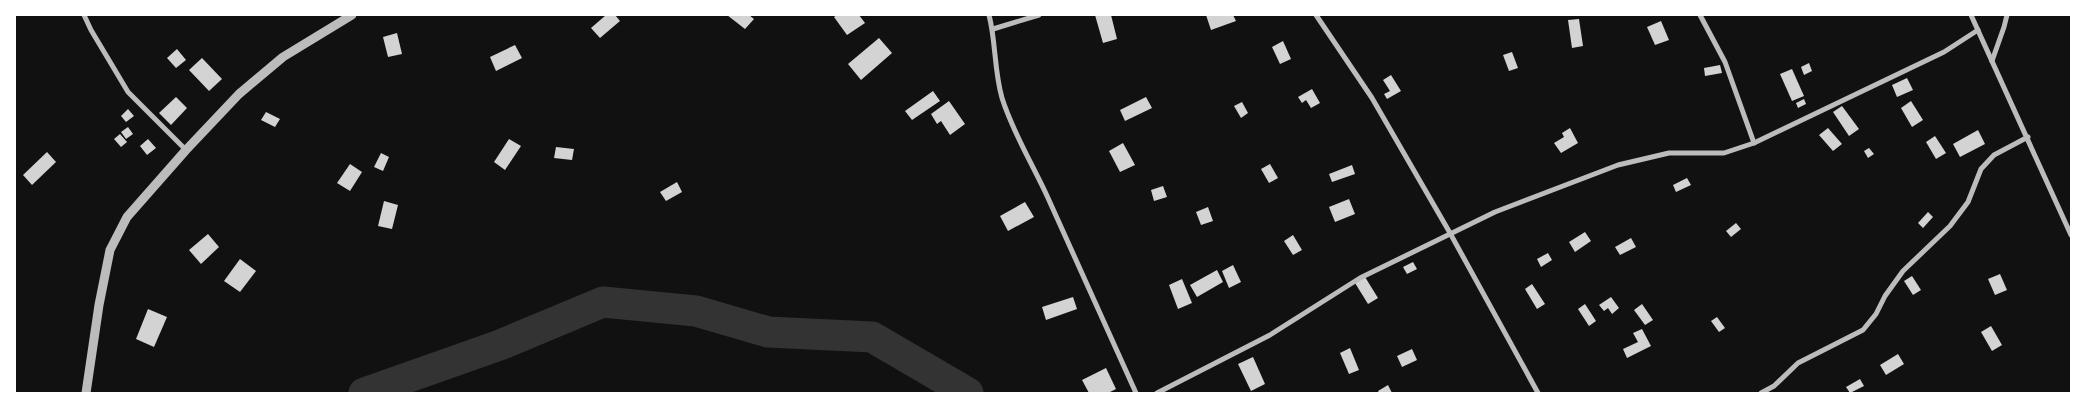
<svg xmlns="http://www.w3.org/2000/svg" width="2086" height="408" viewBox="0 0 2086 408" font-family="Cabin,sans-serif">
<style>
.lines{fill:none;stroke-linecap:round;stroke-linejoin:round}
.river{stroke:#333;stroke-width:31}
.building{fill:#d3d3d3}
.minor{stroke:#bcbcbc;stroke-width:5}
.tertiary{stroke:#bcbcbc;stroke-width:9}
</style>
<rect width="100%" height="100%" fill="#111"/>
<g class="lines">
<polyline class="river" points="364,393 500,345 603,302 696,311 768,332 872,337 968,393"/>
</g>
<g class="building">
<polygon points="606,15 615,15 620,21 600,38 591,28"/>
<polygon points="727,15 749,15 754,19 745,29"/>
<polygon points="837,15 859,15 865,23 847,35 834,17"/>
<polygon points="1095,15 1111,15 1117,39 1103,43"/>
<polygon points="1206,15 1233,15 1236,21 1211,30"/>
<polygon points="1579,19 1583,46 1572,48 1568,20"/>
<polygon points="1661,21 1669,40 1655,45 1647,27"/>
<polygon points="397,33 402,54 388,57 383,37"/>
<polygon points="879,38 892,53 861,80 848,64"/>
<polygon points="1283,41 1291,59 1280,64 1272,47"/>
<polygon points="515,45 522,58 496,71 490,57"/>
<polygon points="177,49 186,60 176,68 167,58"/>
<polygon points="1512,52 1518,68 1509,71 1503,55"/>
<polygon points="202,58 222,79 209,91 189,70"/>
<polygon points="1809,63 1812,71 1804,75 1801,67"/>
<polygon points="1720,65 1722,73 1705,76 1704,68"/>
<polygon points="1792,69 1804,96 1792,101 1780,74"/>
<polygon points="1391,75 1401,91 1387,99 1384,94 1390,91 1383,80"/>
<polygon points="1907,78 1913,90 1897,97 1892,85"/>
<polygon points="1312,89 1320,103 1311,108 1306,100 1302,103 1298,97"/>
<polygon points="933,91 940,101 912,120 905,111"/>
<polygon points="176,97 187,108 171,125 159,113"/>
<polygon points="1146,97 1152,108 1125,121 1120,110"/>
<polygon points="1804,99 1806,104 1798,108 1796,103"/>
<polygon points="949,101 965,124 950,135 941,121 937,124 931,114"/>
<polygon points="1911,101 1923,120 1912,127 1901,108"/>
<polygon points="1242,102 1248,113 1241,118 1234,106"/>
<polygon points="1842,106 1859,129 1849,136 1833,112"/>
<polygon points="128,109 134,116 126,122 121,116"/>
<polygon points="266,112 280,119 275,127 261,120"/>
<polygon points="128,127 133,134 126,139 121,132"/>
<polygon points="1570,128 1578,143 1561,153 1554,143 1564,137 1562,133"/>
<polygon points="1828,128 1842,144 1833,151 1819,135"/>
<polygon points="1978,130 1985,144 1960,157 1953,144"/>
<polygon points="120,134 127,142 121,147 114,139"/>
<polygon points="1935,136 1946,153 1936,159 1926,142"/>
<polygon points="148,139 156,148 147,155 140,146"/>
<polygon points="509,139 521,146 505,170 494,162"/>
<polygon points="1123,143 1135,165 1120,172 1109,151"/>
<polygon points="556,147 574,149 572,160 554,158"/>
<polygon points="1869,148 1874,154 1868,158 1864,151"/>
<polygon points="47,152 56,162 32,185 23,175"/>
<polygon points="381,153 389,157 383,171 374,167"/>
<polygon points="350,164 362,172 350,191 337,183"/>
<polygon points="1270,164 1278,178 1269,183 1261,169"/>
<polygon points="1352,165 1355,174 1332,182 1329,174"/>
<polygon points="1687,178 1691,185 1676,192 1673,185"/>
<polygon points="677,182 682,192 666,201 660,192"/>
<polygon points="1163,186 1167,197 1154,201 1151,190"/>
<polygon points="1349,199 1355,214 1335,222 1329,207"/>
<polygon points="384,201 398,205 392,229 378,226"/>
<polygon points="1025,202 1034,217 1008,231 1000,216"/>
<polygon points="1208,207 1213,221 1201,225 1196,212"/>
<polygon points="1928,212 1933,217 1923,228 1918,223"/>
<polygon points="1736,223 1741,229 1731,237 1726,231"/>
<polygon points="1585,232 1591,241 1575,252 1569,242"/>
<polygon points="208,234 219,247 201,264 189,250"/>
<polygon points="1293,235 1302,250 1293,255 1284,241"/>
<polygon points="1631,238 1636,247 1620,255 1615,247"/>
<polygon points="1548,253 1552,260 1541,267 1537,259"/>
<polygon points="240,259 256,271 240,292 224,281"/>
<polygon points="1413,262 1417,269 1407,274 1403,267"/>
<polygon points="1233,265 1241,282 1229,288 1222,271"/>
<polygon points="1217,270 1223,282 1197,297 1190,285"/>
<polygon points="2000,274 2007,290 1995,295 1988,279"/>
<polygon points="1912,276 1921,290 1913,295 1904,281"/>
<polygon points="1365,277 1378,298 1368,304 1355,283"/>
<polygon points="1182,279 1192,303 1178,309 1169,285"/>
<polygon points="1532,284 1545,304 1537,309 1525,289"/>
<polygon points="1073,297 1077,309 1046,320 1042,307"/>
<polygon points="1611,297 1619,308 1612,314 1608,308 1604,311 1599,305"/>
<polygon points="1585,304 1596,321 1589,326 1578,309"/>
<polygon points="1642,304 1653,320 1645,325 1634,310"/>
<polygon points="148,309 167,317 154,347 136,339"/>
<polygon points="1717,317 1725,328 1719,332 1711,321"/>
<polygon points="1991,326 2002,345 1992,351 1981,332"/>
<polygon points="1642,329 1651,346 1627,358 1623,349 1638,342 1633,333"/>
<polygon points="1350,348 1359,370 1349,374 1340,353"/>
<polygon points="1412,349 1417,360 1402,367 1397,356"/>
<polygon points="1898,354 1904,364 1886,375 1880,365"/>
<polygon points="1253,357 1265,384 1251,391 1238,364"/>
<polygon points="1106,368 1116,389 1108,393 1089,393 1082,380"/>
<polygon points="1860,379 1864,386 1850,393 1846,387"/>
<polygon points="1388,385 1392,393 1379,393 1378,391"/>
</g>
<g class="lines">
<g class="minor">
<polyline points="84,15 91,30 128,92 186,150"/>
<path d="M989,15C996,42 994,70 1002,98C1013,133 1033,165 1048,198C1078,263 1107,328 1136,393"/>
<polyline points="1316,15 1372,98 1450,233 1538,393"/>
<polyline points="1700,15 1725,62 1754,143"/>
<polyline points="1971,15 2071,235"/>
<polyline points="993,29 1039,15"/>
<polyline points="1992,61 2004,27 2007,15"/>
<polyline points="1157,393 1270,335 1360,278 1495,212 1618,165 1669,153 1724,153 1754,143 1944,52 1978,30"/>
<polyline points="1761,393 1774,386 1798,363 1863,330 1876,314 1885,296 1903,271 1950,226 1968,202 1981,169 1994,155 2028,137"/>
</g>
<polyline class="tertiary" points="86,393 99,305 110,250 127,217 186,150 239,94 283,57 352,15"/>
</g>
<rect width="2086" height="408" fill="none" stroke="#ffffff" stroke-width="32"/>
</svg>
